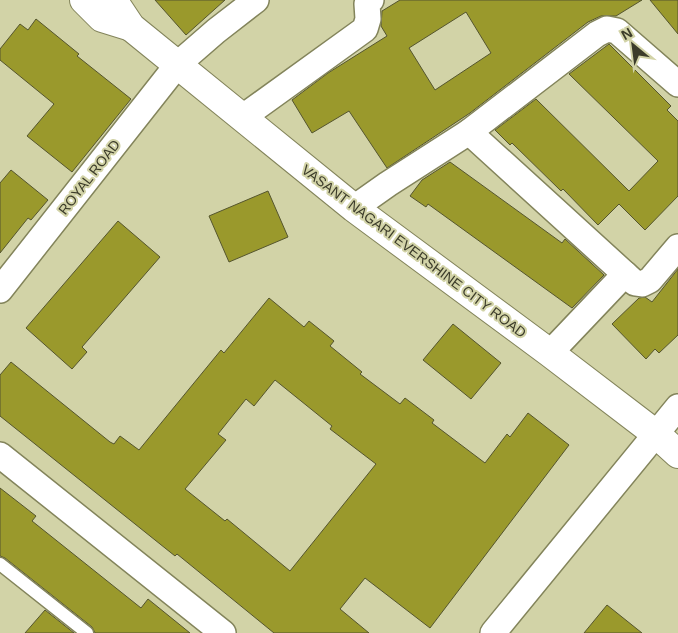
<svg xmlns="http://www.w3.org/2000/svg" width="678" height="633" viewBox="0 0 678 633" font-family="Helvetica,sans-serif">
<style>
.building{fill:#9a992c;stroke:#55552e;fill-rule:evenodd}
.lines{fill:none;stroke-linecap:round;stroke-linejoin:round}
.service-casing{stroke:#83845b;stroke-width:15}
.minor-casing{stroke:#83845b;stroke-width:28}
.tertiary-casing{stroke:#83845b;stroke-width:30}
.service{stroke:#fff;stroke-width:12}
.minor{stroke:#fff;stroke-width:25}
.tertiary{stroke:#fff;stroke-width:28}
.labels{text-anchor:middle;stroke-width:4;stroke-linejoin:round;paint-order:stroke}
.street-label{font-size:14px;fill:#3c3c2a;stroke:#d2d3a7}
</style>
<rect width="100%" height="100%" fill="#d2d3a7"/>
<g class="building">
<polygon points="155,0 225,0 186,35"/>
<path d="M400,0H642L616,16H601L588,22L470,113L387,168L349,111L312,133L292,100L328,73L387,36L381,26L382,11ZM466,12L491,53L435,90L409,48Z"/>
<polygon points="650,0 678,0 678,34"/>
<polygon points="36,19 79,54 77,56 131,99 72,172 27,136 54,104 0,60 0,49 20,24 28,30"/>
<polygon points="609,44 671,106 667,110 678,121 678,196 645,230 619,204 598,225 563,189 561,191 512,143 510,145 495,130 536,99 629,191 658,161 569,74"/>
<polygon points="450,162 562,243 565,239 604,275 572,308 428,204 426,207 410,196 422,180"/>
<polygon points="11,170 48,200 31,220 28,218 0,253 0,183"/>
<polygon points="268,191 288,237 229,262 209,216"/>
<polygon points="118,221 160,257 82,347 87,352 72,369 26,328"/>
<polygon points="678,269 678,335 659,353 655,349 646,359 612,324 639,298 645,297 652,302"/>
<path d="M269,298L304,327L309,321L334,341L330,346L362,372L360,374L400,404L405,398L434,420L432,423L485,463L507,434L510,437L528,413L569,445L430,628L365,578L340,609L369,633H274L177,554L175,556L0,416V375L11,362L110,442L114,444L120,436L139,450L221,350L224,353ZM275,380L332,426L330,429L376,464L290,571L227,519L225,521L185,489L226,440L218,434L246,399L254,406Z"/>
<polygon points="453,324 501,363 471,399 423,360"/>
<polygon points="0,488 36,516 32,521 141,608 148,599 190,633 95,633 92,627 5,558 0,556"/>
<polygon points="607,605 642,633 584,633"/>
<polygon points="45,610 74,633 25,633"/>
</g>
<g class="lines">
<g class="service-casing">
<polyline id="service" points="0,564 87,633"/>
</g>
<g class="minor-casing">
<g id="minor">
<polyline points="243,117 365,29 368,19 367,4 371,0"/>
<polyline points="469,132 625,274"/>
<polyline points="354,208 388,184 469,132 597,34 607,29 617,31 678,84"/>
<polyline points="0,290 178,64 216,31 256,0"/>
<polyline points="550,353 625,274 635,283 642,284 650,280 678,247"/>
<polyline points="0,455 223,633"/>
<polyline points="493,633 678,407"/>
</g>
</g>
<g class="tertiary-casing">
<g id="tertiary">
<polyline points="84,0 102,18 131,27"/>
<polyline points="113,0 131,27 354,208 550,353 656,434 678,454"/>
</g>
</g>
<use href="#service" class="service"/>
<use href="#minor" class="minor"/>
<use href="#tertiary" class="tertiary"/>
</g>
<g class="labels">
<g class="street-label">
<text transform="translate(89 177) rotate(-52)" y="5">ROYAL ROAD</text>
<text transform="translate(414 251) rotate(37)" y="5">VASANT NAGARI EVERSHINE CITY ROAD</text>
</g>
</g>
<g transform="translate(633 45) rotate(331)" stroke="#d2d3a7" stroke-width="4" paint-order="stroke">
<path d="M0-4L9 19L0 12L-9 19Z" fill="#3c3c2a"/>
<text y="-8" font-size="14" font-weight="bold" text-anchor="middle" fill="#3c3c2a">N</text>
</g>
</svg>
